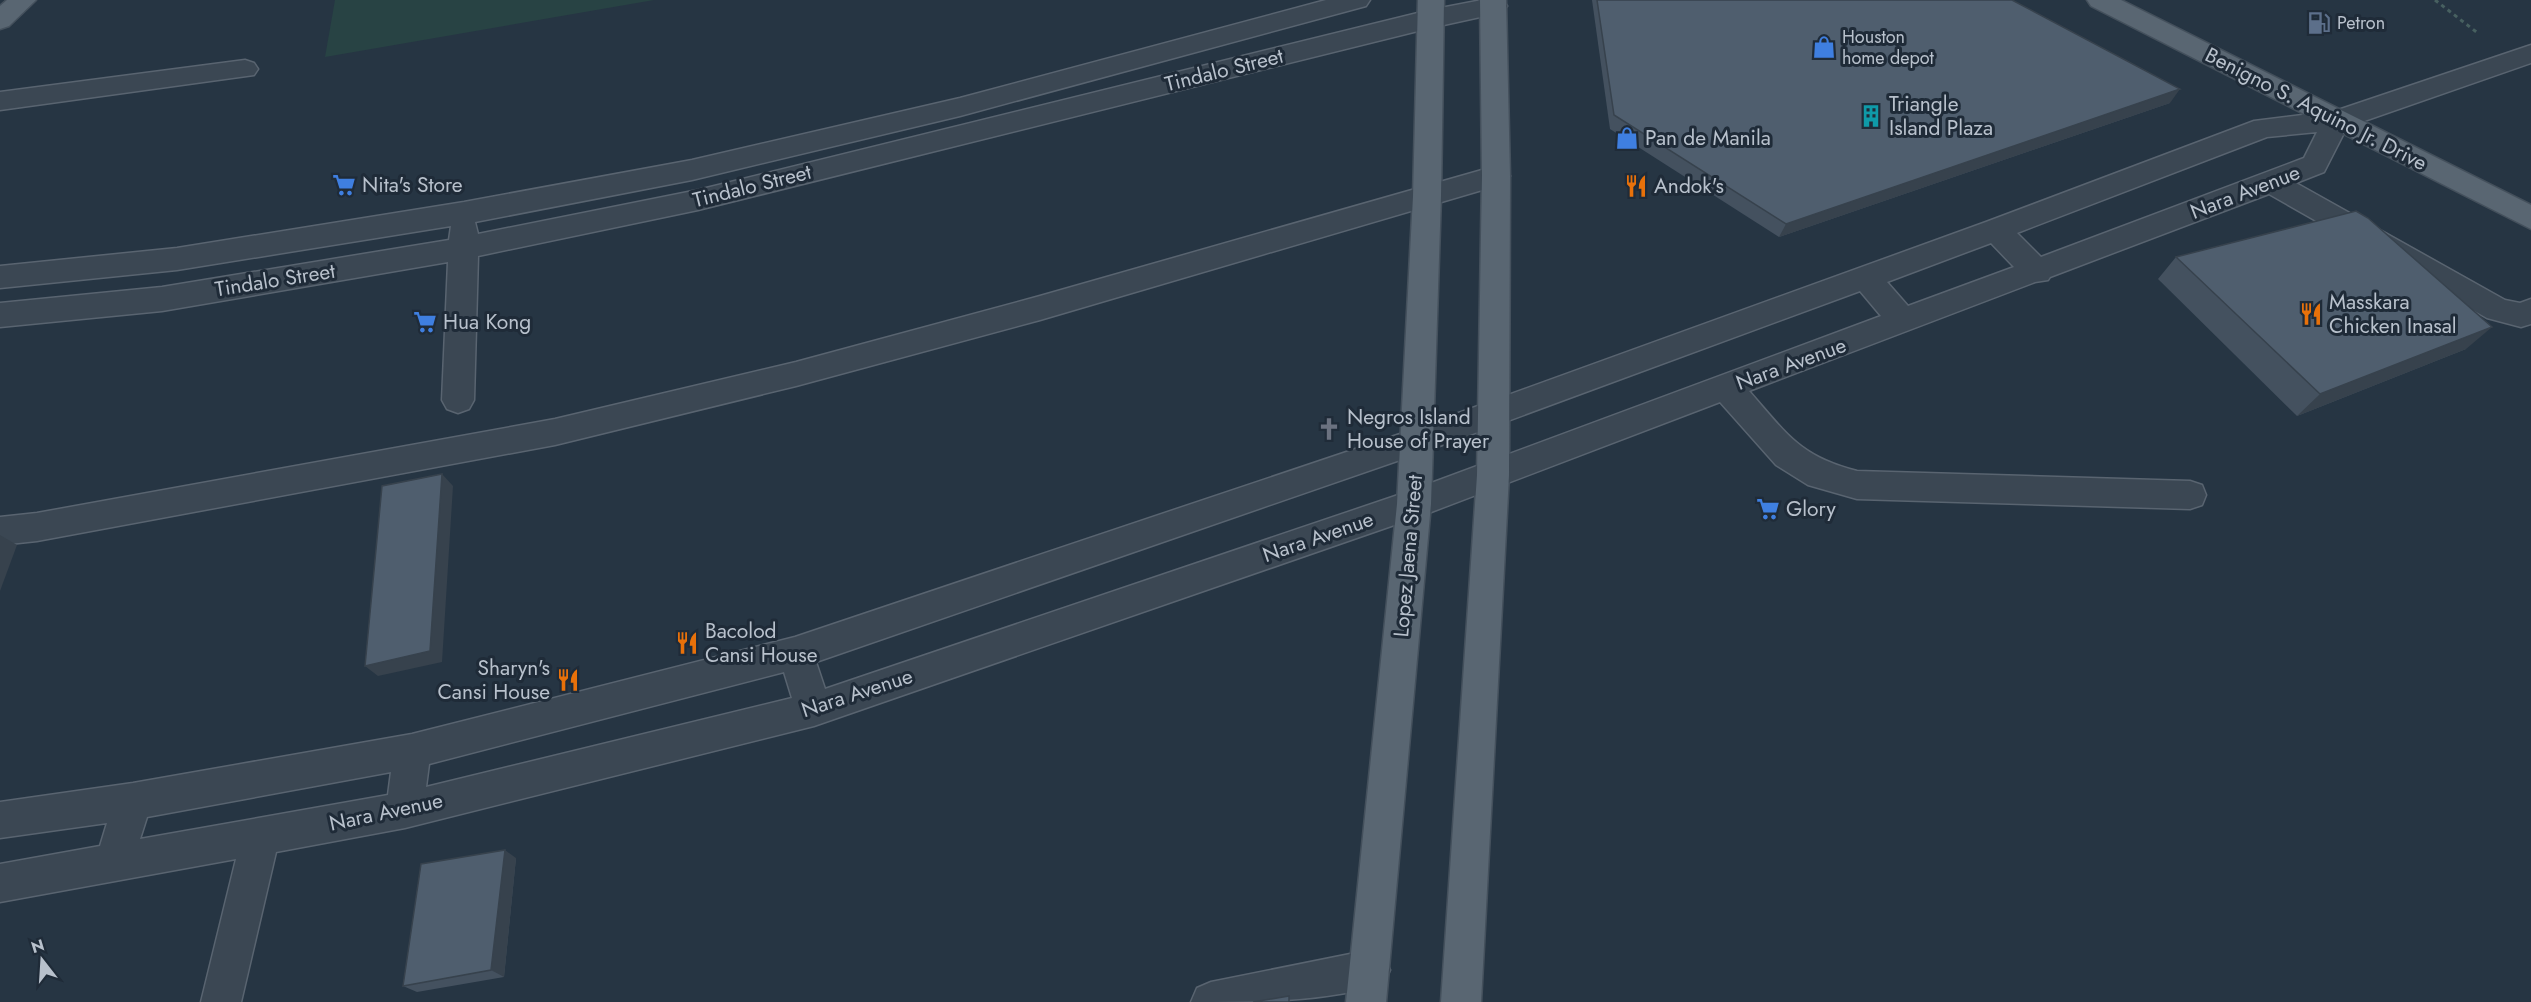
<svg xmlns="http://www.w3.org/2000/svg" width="2531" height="1002" viewBox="0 0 2531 1002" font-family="Jost,sans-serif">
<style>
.green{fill:#284344}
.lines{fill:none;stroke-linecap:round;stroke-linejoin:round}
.minor-casing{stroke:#596470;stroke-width:3}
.major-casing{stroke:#44505c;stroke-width:3}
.path{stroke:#476060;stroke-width:3;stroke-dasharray:4 4;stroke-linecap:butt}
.minor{fill:#3b4753;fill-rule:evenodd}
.major{fill:#596672;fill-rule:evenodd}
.wall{fill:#44515f}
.shaded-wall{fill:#37424d}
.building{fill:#4f5e6e;stroke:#37424d;stroke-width:1.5}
.labels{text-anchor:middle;stroke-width:6;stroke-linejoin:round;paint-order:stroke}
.far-poi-label{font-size:18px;fill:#b8c1cc;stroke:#1f2b38;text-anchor:start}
.street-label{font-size:21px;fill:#b8c1cc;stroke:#1f2b38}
.poi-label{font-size:21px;fill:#b8c1cc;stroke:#1f2b38;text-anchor:start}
</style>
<rect width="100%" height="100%" fill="#263543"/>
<polygon class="green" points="335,0 654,0 325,57"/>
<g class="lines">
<g class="minor-casing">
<g id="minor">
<polygon points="1326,0 1370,0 1366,6 960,116 692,180 475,222 478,234 698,190 1430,10 1482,0 1503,0 1507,6 1503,12 1494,14 1430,28 698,210 478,256 474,400 469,409 458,413 447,409 442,400 448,262 162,311 0,327 0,303 162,287 449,240 451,226 177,270 0,288 0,266 177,248 464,202 692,160 960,98"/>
<path d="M2531,45V63L2347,127L2324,172L2296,183L2505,300L2520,303L2531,299V324L2521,327L2487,318L2269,194L2050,277L2048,280L2035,282L1749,391C1787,434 1799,456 1857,471L2190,481L2202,485L2206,495L2202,505L2190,509L1857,499L1808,485L1776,465L1720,402L1426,514L814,726L405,828L276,852L241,1002H201L236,859L0,902V864L100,846L107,823L0,838V802L133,783L412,734L795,637L1406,432L1986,222L2254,121L2335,111ZM2317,132L2304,158L2041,257L2017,233L2267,137ZM1991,243L2014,267L1908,306L1887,282ZM1860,291L1881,316L1407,492L825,689L816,662L1426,451ZM784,672L792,698L426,787L429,764ZM391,772L388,795L140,839L147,817Z"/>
<polygon points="245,60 254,63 258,69 254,75 0,110 0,92"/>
<polygon points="1496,166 1506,169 1510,176 1506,183 1040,320 796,386 555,445 37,541 0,545 0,517 37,513 555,419 796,362 1040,296"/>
<path d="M1370,950L1384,956L1390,970L1384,984C1324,1002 1255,1002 1191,1002L1197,988L1211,982Z"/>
</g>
</g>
<g class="major-casing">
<g id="major">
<polygon points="7,0 36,0 9,26 0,29 0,6"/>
<polygon points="1418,0 1444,0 1441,196 1431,504 1386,1002 1346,1002 1397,504 1413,196"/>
<polygon points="1480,0 1506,0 1510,176 1509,475 1481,1002 1441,1002 1477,475 1482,176"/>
<polygon points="2087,0 2121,0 2531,205 2531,229 2091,6"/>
</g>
</g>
<polyline class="path" points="2435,0 2479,34"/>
<use href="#minor" class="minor"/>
<use href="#major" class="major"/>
</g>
<g class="wall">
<polygon points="1592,0 2012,0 2170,103 1779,237 1610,129"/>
<polygon points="2176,257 2466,349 2297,416 2158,279"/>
<polygon points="516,858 504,977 417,992 403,986"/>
</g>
<g class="shaded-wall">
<polygon points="2180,89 2170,103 1779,237 1786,224"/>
<polygon points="2492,327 2466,349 2297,416 2320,394"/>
<polygon points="442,474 453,486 442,662 378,676 365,666"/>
<polygon points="0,535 17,545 0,591"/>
<polygon points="505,850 516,858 504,977 491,970"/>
</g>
<g class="building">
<polygon points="1597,0 2012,0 2180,89 1786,224 1614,115"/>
<polygon points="2356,211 2368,218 2492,327 2320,394 2176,257"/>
<polygon points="442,474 430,651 365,666 382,486"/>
<polygon points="505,850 491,970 403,986 421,864"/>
<polygon points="1289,996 1289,1002 1253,1002"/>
</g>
<defs>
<g id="fuel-bare" transform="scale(1.8)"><path d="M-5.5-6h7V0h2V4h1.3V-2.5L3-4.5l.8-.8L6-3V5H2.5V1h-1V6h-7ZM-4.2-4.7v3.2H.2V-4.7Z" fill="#5c6f8a" stroke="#1f2b38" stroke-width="2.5" paint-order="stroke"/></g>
<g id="shop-bare" transform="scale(1.8)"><path d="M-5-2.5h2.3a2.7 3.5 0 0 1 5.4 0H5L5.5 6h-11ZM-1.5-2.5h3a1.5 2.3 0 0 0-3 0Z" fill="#3f7fe0" stroke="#1f2b38" stroke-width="2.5" paint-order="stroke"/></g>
<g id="building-bare" transform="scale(1.8)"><path d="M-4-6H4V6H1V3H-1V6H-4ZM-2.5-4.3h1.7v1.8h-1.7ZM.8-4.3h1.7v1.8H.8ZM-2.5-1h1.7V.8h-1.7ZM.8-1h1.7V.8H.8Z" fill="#0f9aa8" stroke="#1f2b38" stroke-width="2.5" paint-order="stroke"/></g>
<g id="supermarket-bare" transform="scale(1.8)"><path d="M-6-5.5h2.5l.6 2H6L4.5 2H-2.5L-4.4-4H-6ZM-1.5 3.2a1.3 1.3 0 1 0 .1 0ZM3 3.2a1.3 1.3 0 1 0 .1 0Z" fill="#3f7fe0" stroke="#1f2b38" stroke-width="2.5" paint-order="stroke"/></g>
<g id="restaurant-bare" transform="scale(1.8)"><path d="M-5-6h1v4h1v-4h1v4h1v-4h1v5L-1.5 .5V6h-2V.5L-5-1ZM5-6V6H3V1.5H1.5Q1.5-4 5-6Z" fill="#e8710a" stroke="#1f2b38" stroke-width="2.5" paint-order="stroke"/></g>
<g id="church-bare" transform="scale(1.8)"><path d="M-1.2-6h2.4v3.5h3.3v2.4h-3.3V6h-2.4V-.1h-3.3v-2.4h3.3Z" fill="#6b7280" stroke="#1f2b38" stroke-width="2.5" paint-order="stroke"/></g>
</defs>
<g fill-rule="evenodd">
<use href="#fuel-bare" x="2319" y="23"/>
<use href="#shop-bare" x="1824" y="47"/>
<use href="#building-bare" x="1871" y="116"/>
<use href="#shop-bare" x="1627" y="138"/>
<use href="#supermarket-bare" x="344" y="185"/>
<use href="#restaurant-bare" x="1636" y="186"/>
<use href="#restaurant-bare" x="2311" y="314"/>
<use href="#supermarket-bare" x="425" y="322"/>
<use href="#church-bare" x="1329" y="429"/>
<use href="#supermarket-bare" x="1768" y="509"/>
<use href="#restaurant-bare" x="687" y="643"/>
<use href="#restaurant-bare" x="568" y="680"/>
</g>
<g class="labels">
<g class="far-poi-label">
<text x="2337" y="29">Petron</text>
<text x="1842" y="43">Houston<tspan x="1842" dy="21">home depot</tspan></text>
</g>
<g class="street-label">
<text transform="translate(1224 70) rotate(-14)" y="7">Tindalo Street</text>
<text transform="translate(2316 109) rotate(27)" y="7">Benigno S. Aquino Jr. Drive</text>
<text transform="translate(752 186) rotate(-14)" y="7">Tindalo Street</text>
<text transform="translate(2245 192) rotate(-21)" y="7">Nara Avenue</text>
<text transform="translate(275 280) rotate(-9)" y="7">Tindalo Street</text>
<text transform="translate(1791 364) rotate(-20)" y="7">Nara Avenue</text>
<text transform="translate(1318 537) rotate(-19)" y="7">Nara Avenue</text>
<text transform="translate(1408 556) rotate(-85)" y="7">Lopez Jaena Street</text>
<text transform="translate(857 693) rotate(-18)" y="7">Nara Avenue</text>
<text transform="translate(386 812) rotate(-12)" y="7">Nara Avenue</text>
</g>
<g class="poi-label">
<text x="1889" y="111">Triangle<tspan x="1889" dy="24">Island Plaza</tspan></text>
<text x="1645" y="145">Pan de Manila</text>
<text x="362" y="192">Nita's Store</text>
<text x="1654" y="193">Andok's</text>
<text x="2329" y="309">Masskara<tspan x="2329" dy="24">Chicken Inasal</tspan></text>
<text x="443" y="329">Hua Kong</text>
<text x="1347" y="424">Negros Island<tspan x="1347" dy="24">House of Prayer</tspan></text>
<text x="1786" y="516">Glory</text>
<text x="705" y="638">Bacolod<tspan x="705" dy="24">Cansi House</tspan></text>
<text x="550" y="675" text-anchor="end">Sharyn's<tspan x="550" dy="24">Cansi House</tspan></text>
</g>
</g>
<g transform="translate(42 960) rotate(343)" stroke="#1f2b38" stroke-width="4.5" paint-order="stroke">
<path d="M0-4.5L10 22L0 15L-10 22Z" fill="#b8c1cc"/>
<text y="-9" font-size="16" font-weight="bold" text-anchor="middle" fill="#b8c1cc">N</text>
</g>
</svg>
